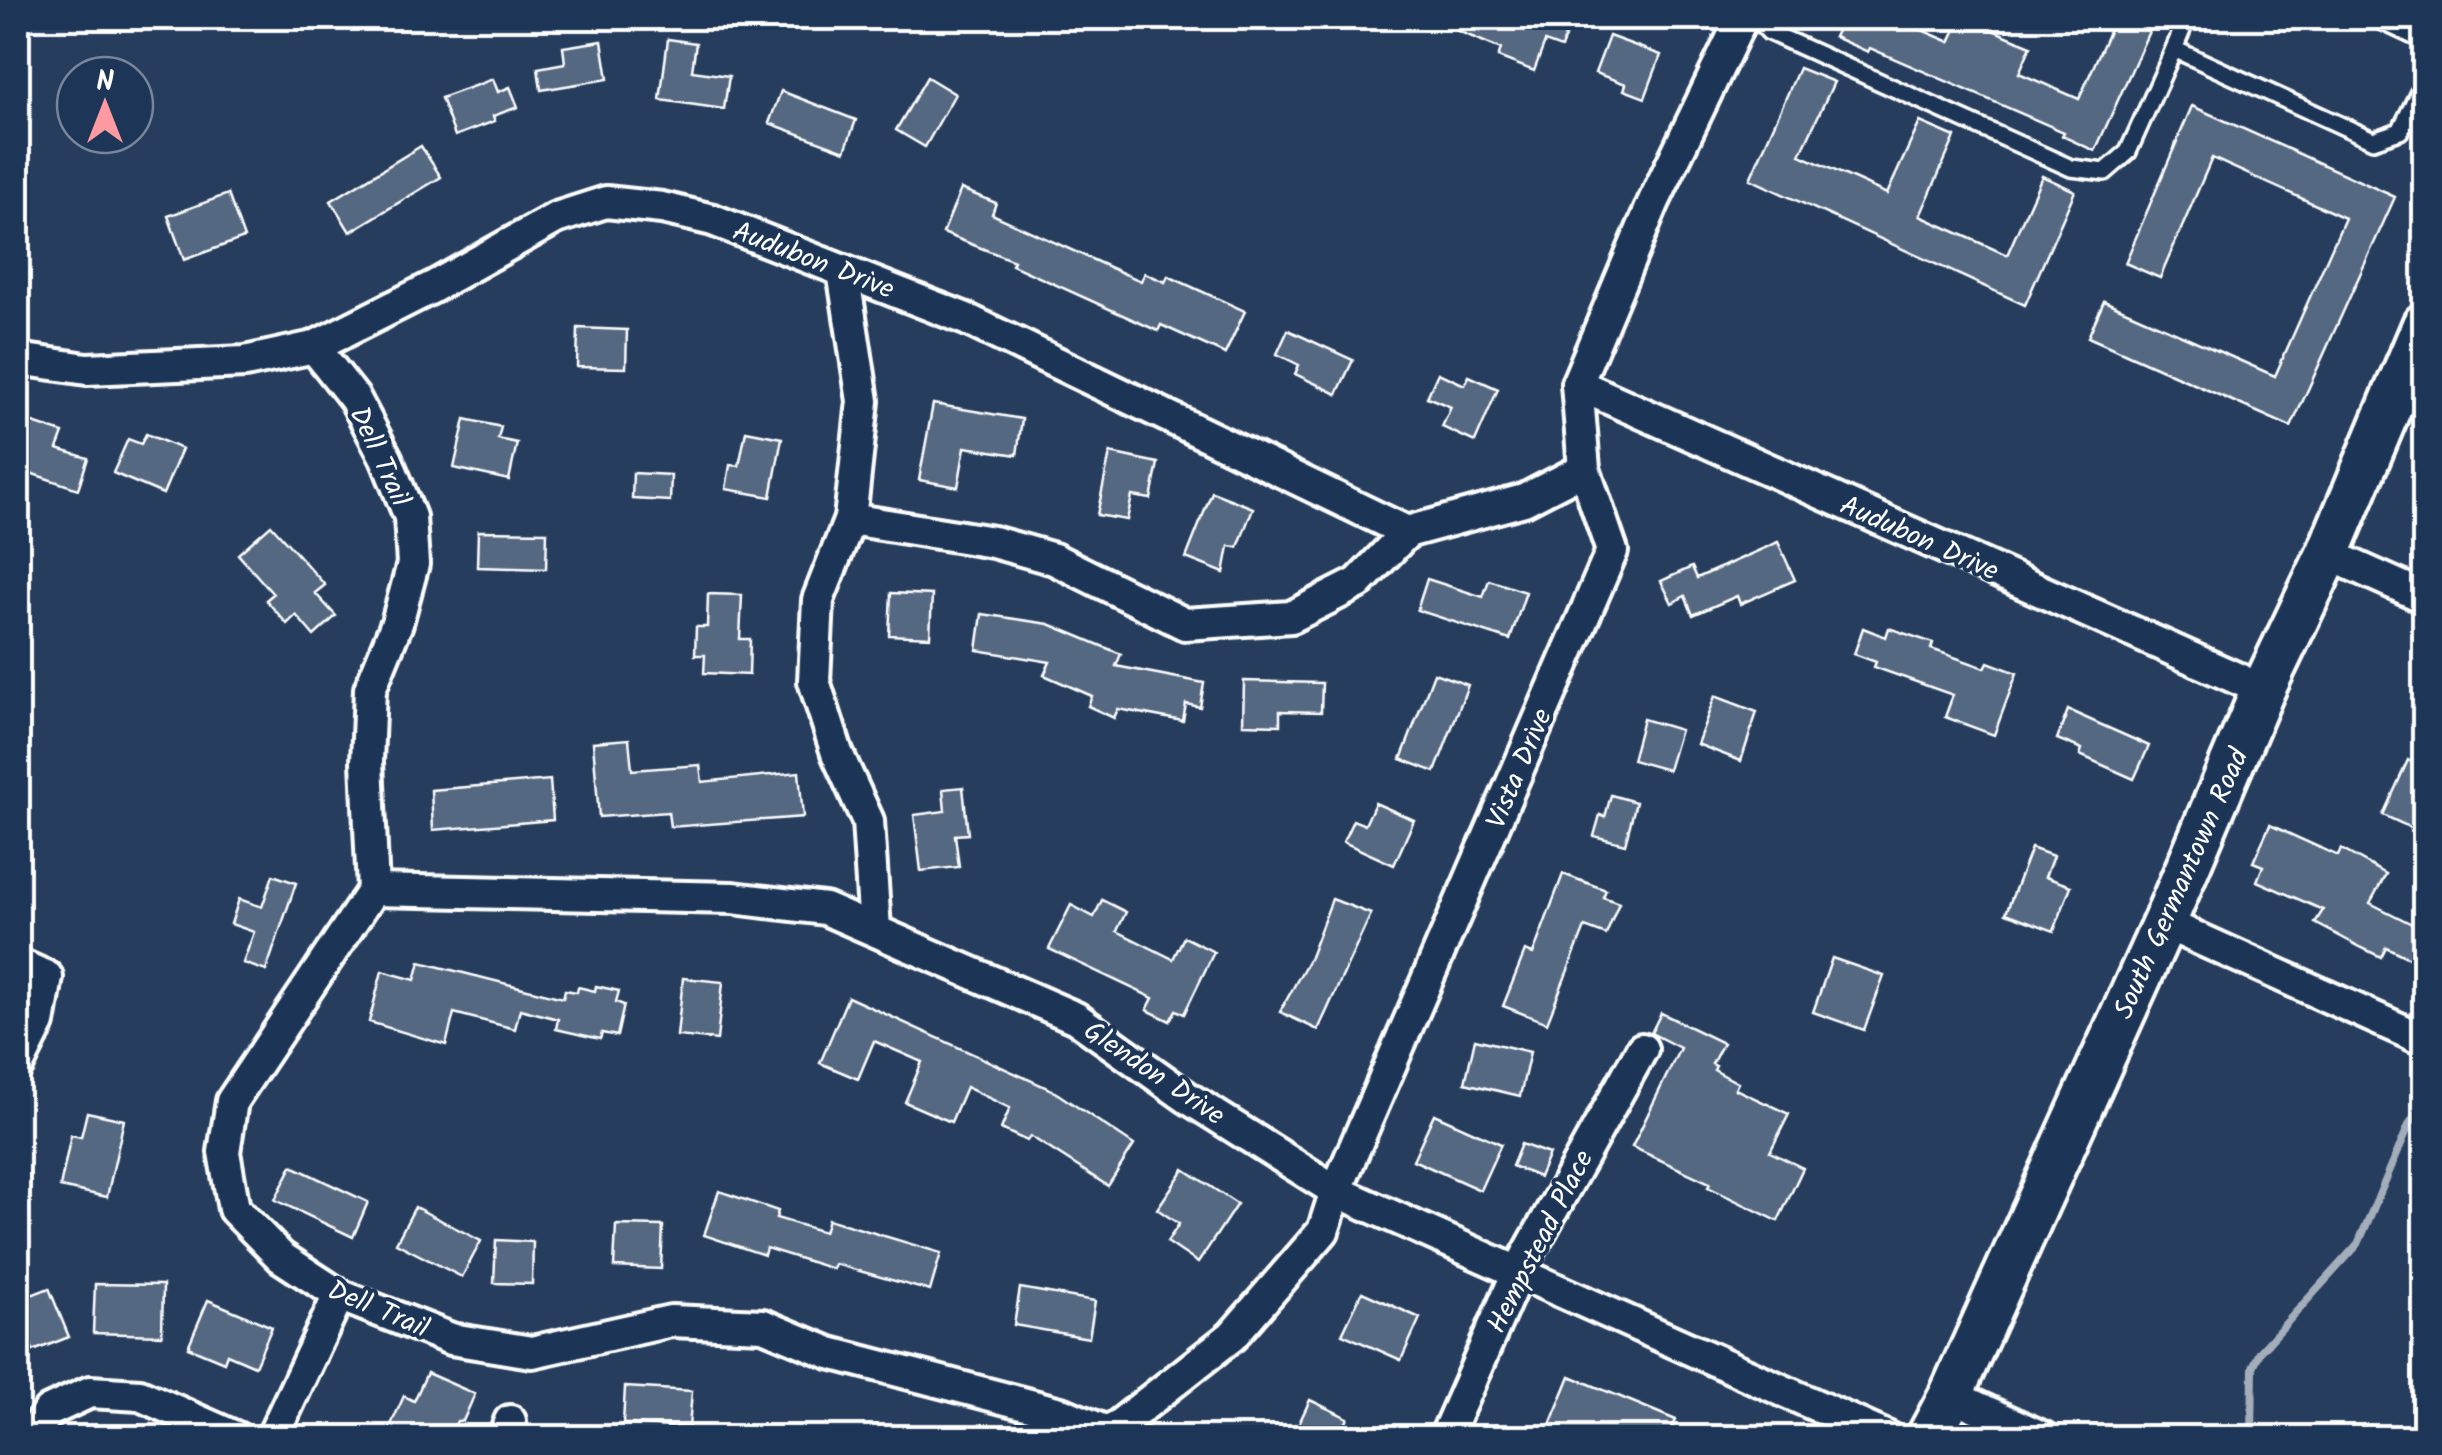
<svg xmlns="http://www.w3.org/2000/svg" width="2442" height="1455" viewBox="0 0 2442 1455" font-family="Kalam,sans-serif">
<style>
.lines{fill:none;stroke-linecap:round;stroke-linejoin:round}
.stream{stroke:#a4aebb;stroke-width:8}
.building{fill:#556781;stroke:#fff;stroke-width:2.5}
.service-casing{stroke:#fff;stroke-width:22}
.minor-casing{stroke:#fff;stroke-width:38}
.secondary-casing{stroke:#fff;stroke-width:50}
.service{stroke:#1d3557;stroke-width:15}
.minor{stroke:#1d3557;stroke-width:30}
.secondary{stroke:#1d3557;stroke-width:42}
.labels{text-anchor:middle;stroke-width:8;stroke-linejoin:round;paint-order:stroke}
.street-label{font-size:28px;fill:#fff;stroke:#1d3557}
</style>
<rect width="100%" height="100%" fill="#263d5e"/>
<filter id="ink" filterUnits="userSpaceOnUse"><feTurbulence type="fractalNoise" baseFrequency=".01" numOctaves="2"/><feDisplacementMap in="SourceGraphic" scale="20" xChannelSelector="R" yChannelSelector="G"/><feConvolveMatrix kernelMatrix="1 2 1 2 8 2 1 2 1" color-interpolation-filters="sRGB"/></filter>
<g filter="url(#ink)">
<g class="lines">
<polyline class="stream" points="2252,1438 2253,1367 2260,1352 2358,1244 2410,1123 2424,1103"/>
</g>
<g class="building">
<polygon points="1427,18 1572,18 1561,48 1545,42 1534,71 1498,57 1501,49"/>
<polygon points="1843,18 1894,18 1950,42 1961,18 1964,18 2031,46 2019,73 2079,99 2115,18 2155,18 2095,151 2062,136 2064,132 1870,48 1868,52 1834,37"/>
<polygon points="1609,36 1661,55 1645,98 1624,90 1626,84 1595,73"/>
<polygon points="668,39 696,43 692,71 729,76 724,109 660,100"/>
<polygon points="602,41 608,79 541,90 538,68 565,63 563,47"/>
<polygon points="1799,68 1834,82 1800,155 1887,194 1920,122 1955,137 1920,216 2007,255 2042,176 2075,191 2025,305 1750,179"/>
<polygon points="927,77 955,94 925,147 896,130"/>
<polygon points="493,79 498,92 510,87 518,107 493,116 495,121 455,136 441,98"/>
<polygon points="781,91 856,120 845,151 769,123"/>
<polygon points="2192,106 2395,197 2291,427 2088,337 2104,301 2275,376 2345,218 2212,158 2160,278 2125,263"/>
<polygon points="421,146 441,177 350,232 331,201"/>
<polygon points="961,189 996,203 992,214 1111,268 1141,281 1145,273 1165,282 1168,276 1245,311 1225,354 1161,325 1158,331 1012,265 1014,261 943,233"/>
<polygon points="228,194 244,238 184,260 168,216"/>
<polygon points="578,328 627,330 626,368 577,367"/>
<polygon points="1288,330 1353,360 1337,394 1295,374 1299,365 1277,354"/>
<polygon points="1438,373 1465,385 1469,376 1498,389 1475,442 1442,427 1451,407 1427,397"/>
<polygon points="933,404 1022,419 1017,455 965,447 958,487 919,480"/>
<polygon points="18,418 63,433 57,449 88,458 78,489 18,469"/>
<polygon points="465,419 501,427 498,439 517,443 509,480 454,468"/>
<polygon points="746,431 782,438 771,497 726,489 730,465 739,466"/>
<polygon points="146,434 182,449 163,494 113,473 128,439 141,444"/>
<polygon points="1110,453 1158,463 1151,499 1132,496 1127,520 1097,515"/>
<polygon points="633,473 671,475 670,501 632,499"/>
<polygon points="1212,492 1253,508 1238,547 1229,546 1224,573 1186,558"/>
<polygon points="271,525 325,585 315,593 336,616 314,636 296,615 287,624 266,600 273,594 238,554"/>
<polygon points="478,531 547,532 546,569 477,567"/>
<polygon points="1778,542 1795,580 1740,604 1737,596 1693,615 1685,596 1672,603 1661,581 1692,567 1697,578"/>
<polygon points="1427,579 1483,597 1489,580 1526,592 1510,640 1417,610"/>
<polygon points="891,593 932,595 930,637 889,635"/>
<polygon points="708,594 742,595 740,639 750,639 749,675 704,673 705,655 695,655 696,627 707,627"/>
<polygon points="982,614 1049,624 1121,654 1116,666 1204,683 1200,707 1186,704 1183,721 1118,709 1114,718 1088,706 1092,696 1044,675 1050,662 977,650"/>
<polygon points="1863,628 1886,637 1889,628 1933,643 1931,649 1985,668 1988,662 2017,673 1994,735 1945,717 1953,695 1874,667 1876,662 1854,654"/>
<polygon points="1434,673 1468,685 1435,772 1401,759"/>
<polygon points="1244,681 1322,683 1321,712 1280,711 1280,725 1243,724"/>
<polygon points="1715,696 1757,712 1741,761 1697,744"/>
<polygon points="2068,710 2149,746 2134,779 2080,755 2082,749 2057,739"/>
<polygon points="1643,719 1680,730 1668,770 1632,760"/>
<polygon points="629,739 632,770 700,765 702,782 799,772 803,817 670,827 668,812 599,817 593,742"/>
<polygon points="2408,760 2424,768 2424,834 2383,815"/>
<polygon points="550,780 553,820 433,830 431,790"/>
<polygon points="963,787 968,834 955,835 959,867 921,871 914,815 945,811 943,789"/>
<polygon points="1611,795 1636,802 1625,844 1594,836 1600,815 1605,817"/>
<polygon points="1375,803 1414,820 1394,865 1343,842 1353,820 1365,825"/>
<polygon points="2270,825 2338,856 2341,849 2386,874 2370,903 2424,930 2409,958 2386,947 2381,957 2360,947 2315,923 2323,910 2257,881 2263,866 2253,862"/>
<polygon points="2031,848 2053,856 2045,877 2071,886 2054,931 2006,913"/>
<polygon points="1563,874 1606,890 1603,897 1619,903 1606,935 1585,927 1547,1023 1503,1006 1525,951 1533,954"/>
<polygon points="273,875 296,883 266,971 243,963 254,932 231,924 239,899 262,907"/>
<polygon points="1332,899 1371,914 1318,1030 1280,1012 1310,957"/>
<polygon points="1102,900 1126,912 1117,931 1173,959 1184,937 1214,952 1184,1014 1176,1010 1170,1021 1147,1010 1153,998 1049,949 1071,905 1094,917"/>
<polygon points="1832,958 1884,976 1864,1030 1813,1012"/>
<polygon points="420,962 563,998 565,990 577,992 578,987 595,991 596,986 619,991 616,1002 624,1005 617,1036 602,1033 600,1039 556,1029 558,1019 520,1009 515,1029 454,1013 446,1045 369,1022 382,971 415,980"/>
<polygon points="683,978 723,982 717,1040 677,1036"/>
<polygon points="848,997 1052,1090 1134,1145 1108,1186 1030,1136 1027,1141 1001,1129 1010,1108 966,1087 951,1122 905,1102 922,1062 874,1041 858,1079 820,1063"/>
<polygon points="1661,1013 1723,1043 1712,1064 1716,1066 1714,1070 1738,1083 1735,1089 1789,1114 1770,1152 1803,1168 1778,1221 1708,1187 1710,1183 1632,1147 1680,1048 1651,1033"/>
<polygon points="1475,1039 1530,1052 1520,1096 1465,1083"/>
<polygon points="87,1112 124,1120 107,1197 60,1187 71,1135 81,1137"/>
<polygon points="1434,1114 1501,1144 1480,1190 1413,1160"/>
<polygon points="1521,1144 1549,1154 1539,1177 1512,1166"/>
<polygon points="292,1166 368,1202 353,1237 275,1200"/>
<polygon points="1184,1169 1237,1204 1198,1263 1167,1242 1179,1224 1157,1209"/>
<polygon points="719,1191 778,1211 776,1218 824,1232 828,1219 941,1253 930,1291 835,1264 833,1269 766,1248 764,1255 704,1235"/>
<polygon points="415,1207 481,1241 462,1277 396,1243"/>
<polygon points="616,1225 663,1226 661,1269 614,1267"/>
<polygon points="496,1240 533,1242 532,1284 494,1283"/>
<polygon points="95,1284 163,1285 162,1335 93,1333"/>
<polygon points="49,1288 69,1337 33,1351 31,1345 18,1350 18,1300"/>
<polygon points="1020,1288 1095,1301 1089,1338 1014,1325"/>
<polygon points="1362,1292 1420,1318 1401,1360 1342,1334"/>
<polygon points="208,1300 272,1327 255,1366 227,1354 224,1362 188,1347"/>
<polygon points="427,1373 475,1394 463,1421 457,1421 449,1438 385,1438 404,1396 414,1401"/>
<polygon points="1570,1376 1676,1420 1668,1438 1575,1438 1549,1427"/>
<polygon points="625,1387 692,1391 689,1428 623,1424"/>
<polygon points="1310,1400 1348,1418 1339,1438 1292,1438"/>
</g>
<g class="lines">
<g class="service-casing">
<g id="service">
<polyline points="1756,18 1769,32 2071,168 2105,172 2128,152 2174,49 2373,140 2400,131 2424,82"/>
<polyline points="2375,18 2420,39 2424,47"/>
<polyline points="2174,49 2187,18"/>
</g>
</g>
<g class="minor-casing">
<g id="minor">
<polyline points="843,271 863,401 850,519 818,600 814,681 837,753 868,821 875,930"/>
<polyline points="314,347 355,399 386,458 410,517 413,564 397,623 370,689 367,762 373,890 232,1101 224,1152 234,1209 281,1257 339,1295 451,1339 532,1352 671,1321 763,1325 830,1353 1064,1414 1121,1438"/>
<polyline points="18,359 87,369 245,362 314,347 433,287 556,218 606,202 662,208 713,220 966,319 1407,532 1524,500 1584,469"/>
<polyline points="1577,384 2263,690"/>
<polyline points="850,519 993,542 1054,559 1185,624 1291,617 1358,583 1407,532"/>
<polyline points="2328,554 2424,597"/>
<polyline points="373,890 733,898 825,909 1076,1018 1188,1098 1336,1191 1889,1438"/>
<polyline points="2164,923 2424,1040"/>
<polyline points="18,964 47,977 39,1023 18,1065"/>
<polyline points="1951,1395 2044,1438"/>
<polyline points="1109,1433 1232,1336 1323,1231 1336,1191 1612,551 1584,469 1577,384 1654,201 1742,18"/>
<polyline points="30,1438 49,1411 90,1392 140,1395 237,1438"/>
<polyline points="272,1438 339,1295"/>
<polyline points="504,1438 510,1421"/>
<polyline points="1445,1438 1519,1270 1642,1049"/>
</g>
</g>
<g class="secondary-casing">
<polyline id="secondary" points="1928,1438 1951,1395 2164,923 2263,690 2328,554 2424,325"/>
</g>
<use href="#service" class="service"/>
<use href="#minor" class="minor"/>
<use href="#secondary" class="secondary"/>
</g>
</g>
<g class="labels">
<g class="street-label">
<text transform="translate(814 259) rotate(21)" y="10">Audubon Drive</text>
<text transform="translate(381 456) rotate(65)" y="10">Dell Trail</text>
<text transform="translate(1920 537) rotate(24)" y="10">Audubon Drive</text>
<text transform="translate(1518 768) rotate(-67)" y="10">Vista Drive</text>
<text transform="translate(2180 883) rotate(-66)" y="10">South Germantown Road</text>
<text transform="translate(1155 1072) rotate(34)" y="10">Glendon Drive</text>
<text transform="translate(1539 1241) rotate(-63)" y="10">Hempstead Place</text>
<text transform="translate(379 1308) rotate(23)" y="10">Dell Trail</text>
</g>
</g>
<rect width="2442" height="1455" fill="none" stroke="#1d3557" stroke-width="60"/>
<rect x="30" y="30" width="2382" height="1395" fill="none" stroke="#fff" stroke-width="4" filter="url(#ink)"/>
<g transform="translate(105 105)"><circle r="48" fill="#1d3557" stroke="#77869a" stroke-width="2.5"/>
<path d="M0-8L18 38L0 25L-18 38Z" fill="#ff9aa2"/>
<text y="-15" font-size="28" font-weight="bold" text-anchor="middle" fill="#ffffff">N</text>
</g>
</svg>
